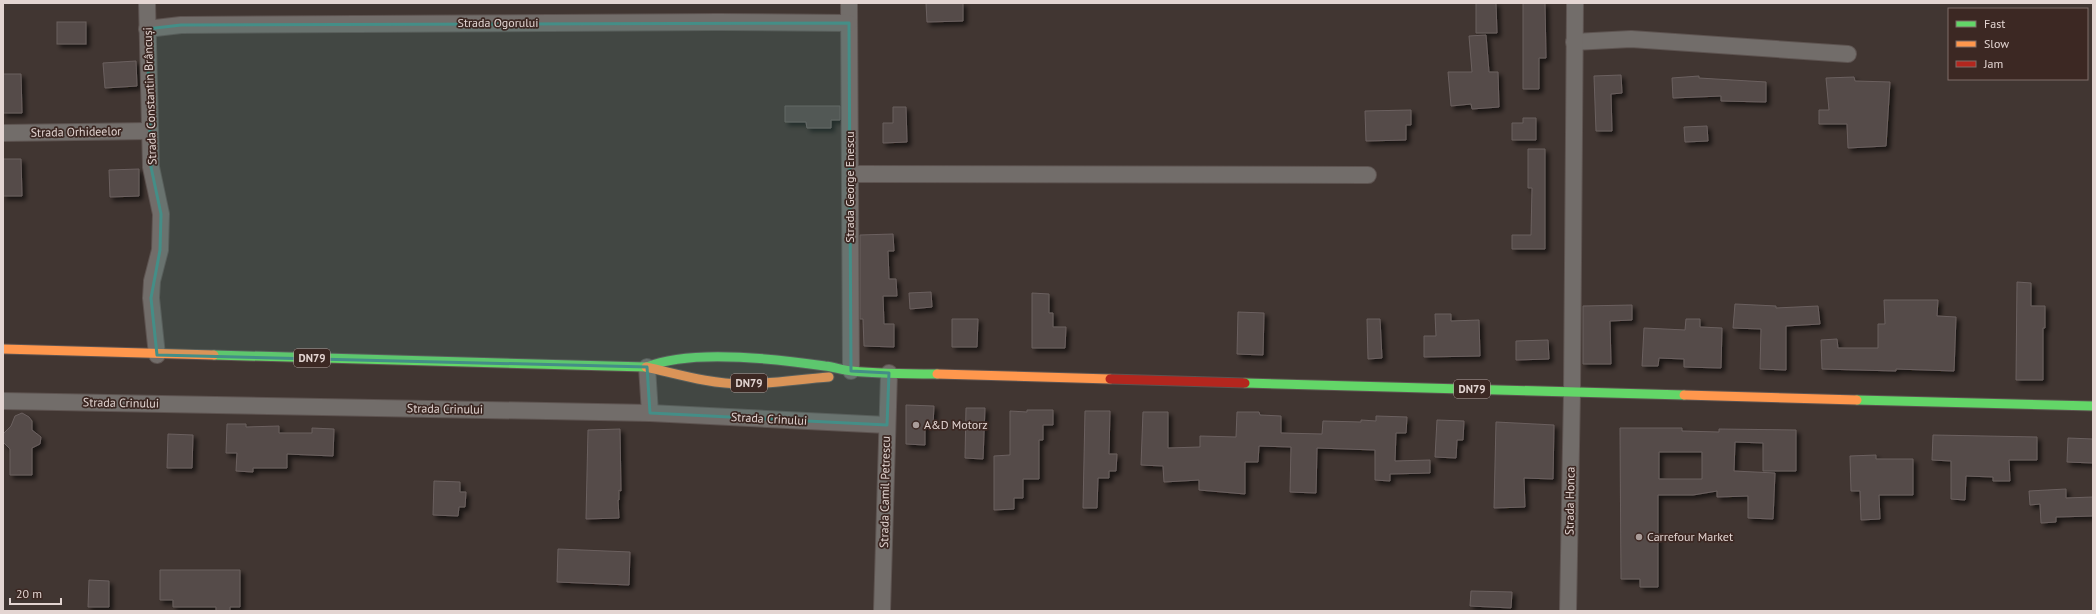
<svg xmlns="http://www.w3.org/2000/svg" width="2096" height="614" viewBox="0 0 2096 614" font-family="'PT Sans',sans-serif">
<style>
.building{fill:#544b49;stroke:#6b605f;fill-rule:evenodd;filter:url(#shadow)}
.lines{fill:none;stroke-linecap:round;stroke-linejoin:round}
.street-casing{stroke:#5d5350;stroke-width:18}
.fast-casing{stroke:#5d5350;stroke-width:11}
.slow-casing{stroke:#5d5350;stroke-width:11}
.jam-casing{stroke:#5d5350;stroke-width:11}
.street{stroke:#726d6a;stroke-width:16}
.fast{stroke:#63d668;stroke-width:9}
.slow{stroke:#ff974d;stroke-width:9}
.jam{stroke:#b3261e;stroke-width:9}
.marked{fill:#448e87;fill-opacity:0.2;stroke:#448e87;stroke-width:3;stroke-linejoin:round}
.poi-dot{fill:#aa9d9a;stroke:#3c2823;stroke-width:1.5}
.labels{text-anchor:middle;stroke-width:3.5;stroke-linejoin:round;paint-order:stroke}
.shield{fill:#3c2823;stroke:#b1a19e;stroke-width:1}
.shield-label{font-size:11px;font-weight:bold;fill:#e3d5d2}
.street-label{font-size:12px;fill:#e3d5d2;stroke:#3c2823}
.poi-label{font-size:12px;fill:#e3d5d2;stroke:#3c2823;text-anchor:start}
</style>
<defs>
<filter id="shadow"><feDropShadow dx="3.5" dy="3.5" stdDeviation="2" flood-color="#0009"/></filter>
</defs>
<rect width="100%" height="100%" fill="#413632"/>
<g class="building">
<polygon points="926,3 963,3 963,21 927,22"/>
<polygon points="1476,3 1496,3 1497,33 1476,33"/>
<polygon points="1523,3 1545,3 1546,58 1539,58 1539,89 1523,89"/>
<rect x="57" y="22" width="29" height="22"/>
<polygon points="1486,35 1489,72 1498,72 1499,107 1472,109 1471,104 1451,106 1448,72 1472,72 1469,36"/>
<polygon points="136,61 137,86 105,88 103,63"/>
<polygon points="3,74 21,74 22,113 3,113"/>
<polygon points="1621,75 1622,93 1611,94 1612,131 1596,131 1594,76"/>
<polygon points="1699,76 1699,78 1766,82 1766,102 1721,101 1721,96 1673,98 1672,78"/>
<polygon points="1854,77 1855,81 1890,82 1886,146 1848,148 1847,124 1819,124 1819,110 1829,110 1826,78"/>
<polygon points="785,106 840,106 840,120 831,120 831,128 807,128 806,122 785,122"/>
<polygon points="893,107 906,107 907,142 883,143 883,123 893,123"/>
<polygon points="1411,110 1411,125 1406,125 1406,140 1366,141 1365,111"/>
<polygon points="1523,118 1536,118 1536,140 1512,140 1512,123 1523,123"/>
<polygon points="1707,126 1708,141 1685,142 1684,127"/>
<polygon points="1528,149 1545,149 1545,249 1512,249 1512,235 1531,235 1532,188 1528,188"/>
<polygon points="3,159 21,159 22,196 3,196"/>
<polygon points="139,169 139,196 110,197 109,170"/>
<polygon points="893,234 894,251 888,251 889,279 896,279 897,296 883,296 884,324 894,324 894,347 864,346 863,319 860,319 860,235"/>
<polygon points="2017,282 2031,283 2031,306 2045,306 2045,328 2043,328 2043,380 2016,380"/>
<polygon points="931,292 932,307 910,309 909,293"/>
<polygon points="1032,293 1049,294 1049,313 1053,313 1053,327 1066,327 1065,348 1032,348"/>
<polygon points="1884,300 1938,300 1937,316 1956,317 1954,371 1896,369 1896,371 1822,369 1821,340 1837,339 1838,348 1878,348 1878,324 1885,324"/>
<polygon points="1735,304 1776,306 1776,308 1818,306 1820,324 1786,326 1786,370 1760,369 1761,329 1733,328"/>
<polygon points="1632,305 1632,320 1610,321 1611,364 1583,364 1583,306"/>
<polygon points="1238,312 1264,313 1263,355 1237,354"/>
<polygon points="1435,314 1451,314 1451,321 1479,320 1480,356 1424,357 1424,336 1436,336"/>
<polygon points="952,319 978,319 977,347 952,347"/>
<polygon points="1367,319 1380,319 1382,358 1368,359"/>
<polygon points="1686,319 1700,319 1700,327 1722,328 1721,368 1684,367 1684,359 1659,358 1658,366 1642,366 1644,328 1685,330"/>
<polygon points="1548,340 1549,359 1516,360 1516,341"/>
<polygon points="906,405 934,406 933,425 925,425 925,445 906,444"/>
<polygon points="966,408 985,408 983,459 965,458"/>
<polygon points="1027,410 1053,410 1053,425 1043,425 1043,440 1039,440 1039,479 1023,479 1023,498 1014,498 1014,509 994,510 994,456 1010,455 1010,411 1027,412"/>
<polygon points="1085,411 1110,411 1109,454 1117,454 1116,471 1109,471 1109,478 1098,478 1097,508 1083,508"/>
<polygon points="1143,412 1168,412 1168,448 1200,447 1200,436 1236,437 1237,412 1259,412 1260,415 1281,416 1281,433 1322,434 1323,421 1361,422 1361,420 1376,421 1376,416 1407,417 1406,433 1396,433 1395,461 1430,460 1430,473 1390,474 1390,481 1375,480 1375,450 1317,448 1316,493 1290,492 1291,447 1259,446 1258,462 1245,462 1245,494 1199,490 1199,480 1164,482 1163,466 1141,465"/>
<polygon points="22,413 29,417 32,421 32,430 41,437 40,444 32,448 32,475 10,475 10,449 3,442 3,434 11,426 15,416"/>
<polygon points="1437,420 1464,421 1463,440 1457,440 1456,458 1435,457"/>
<polygon points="1496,422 1554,425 1553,479 1524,478 1525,507 1494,508"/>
<polygon points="227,424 246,424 246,427 279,426 279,433 312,433 312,428 334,429 333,456 287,454 287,468 253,468 253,472 236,471 237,453 226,453"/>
<path d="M1620,428H1682V431L1719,432V429L1796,430V471H1763V443L1735,442L1734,471L1775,473L1773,519L1748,518V496L1717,497V491L1693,495H1658V587H1640V579H1621ZM1659,452H1702V479H1659Z"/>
<polygon points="620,429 621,491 619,490 619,500 618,500 619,518 586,519 588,430"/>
<polygon points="168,434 193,435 192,468 167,468"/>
<polygon points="1933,435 2037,437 2037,460 2009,460 2010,481 1993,481 1993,477 1966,476 1965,500 1951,499 1951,461 1932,460"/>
<polygon points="2068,438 2093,439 2093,463 2067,462"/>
<polygon points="1876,455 1876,459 1913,459 1913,495 1879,495 1880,519 1861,520 1860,491 1851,491 1850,456"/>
<polygon points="434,481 460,482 460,492 466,492 465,507 459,507 458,516 433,515"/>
<polygon points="2066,489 2066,498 2093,497 2093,516 2056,517 2056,522 2041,523 2040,504 2030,505 2029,491"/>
<polygon points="558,549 630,552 629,585 557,582"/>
<polygon points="160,570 240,570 240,607 230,607 230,611 216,611 216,607 173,607 173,600 160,600"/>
<polygon points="89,580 109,581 109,607 88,607"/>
<polygon points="1471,591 1512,592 1511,608 1470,606"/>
</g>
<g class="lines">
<g class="street-casing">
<g id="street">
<polyline points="147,3 151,167 161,214 160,250 152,281 151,298 157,355"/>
<polyline points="849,3 851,371"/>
<polyline points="147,29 181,25 718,22 849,23"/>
<polyline points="1574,42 1631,39 1848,54"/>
<polyline points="3,133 150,131"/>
<polyline points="850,174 1368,175"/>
<polyline points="647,367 650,413"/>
<polyline points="3,401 650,413 887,425"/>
<polyline points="882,611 889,373"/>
<polyline points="1568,611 1572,392 1575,3"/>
</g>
</g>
<g class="fast-casing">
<g id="fast">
<polyline points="214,355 646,367"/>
<path d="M647,367C690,349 777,359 825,366C834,367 842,370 852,371C880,374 908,374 937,374"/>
<polyline points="1245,383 1684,395"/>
<polyline points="1857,400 2093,406"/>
</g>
</g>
<g class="slow-casing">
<g id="slow">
<polyline points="3,349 214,355"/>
<path d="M646,367C678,374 710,384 743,384C771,384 801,379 829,377"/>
<polyline points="937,374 1110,379"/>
<polyline points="1684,395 1857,400"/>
</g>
</g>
<g class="jam-casing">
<polyline id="jam" points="1110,379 1245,383"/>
</g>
<use href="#street" class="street"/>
<use href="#fast" class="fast"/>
<use href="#slow" class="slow"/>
<use href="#jam" class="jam"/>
</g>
<path class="marked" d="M849,23L851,371L889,373L887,425L650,413L647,367L157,355L151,298L160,250L161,214L151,167L147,29L181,25Z"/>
<g class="poi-dot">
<circle cx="916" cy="425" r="4"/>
<circle cx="1639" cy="537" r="4"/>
</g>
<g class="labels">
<g class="shield">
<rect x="294" y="349" width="36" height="18" rx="3"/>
<rect x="731" y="374" width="36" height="18" rx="3"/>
<rect x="1454" y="380" width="36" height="18" rx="3"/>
</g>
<g class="shield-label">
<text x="312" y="362">DN79</text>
<text x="749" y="387">DN79</text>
<text x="1472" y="393">DN79</text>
</g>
<g class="street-label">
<text x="498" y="27">Strada Ogorului</text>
<text transform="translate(150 96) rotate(-92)" y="4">Strada Constantin Brâncuși</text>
<text transform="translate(76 132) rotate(-1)" y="4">Strada Orhideelor</text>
<text transform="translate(850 187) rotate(-90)" y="4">Strada George Enescu</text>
<text transform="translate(121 403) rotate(1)" y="4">Strada Crinului</text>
<text transform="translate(445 409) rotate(1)" y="4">Strada Crinului</text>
<text transform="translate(769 419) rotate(3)" y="4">Strada Crinului</text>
<text transform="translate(885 492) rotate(-89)" y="4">Strada Camil Petrescu</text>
<text transform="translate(1570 501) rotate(-89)" y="4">Strada Honca</text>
</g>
<g class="poi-label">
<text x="924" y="429">A&amp;D Motorz</text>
<text x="1647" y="541">Carrefour Market</text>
</g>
</g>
<rect width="2096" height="614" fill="none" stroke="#e3d5d2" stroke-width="8"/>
<rect x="1948" y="8" width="140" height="72" fill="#3c2823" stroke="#7f6d69"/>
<rect x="1956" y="21" width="20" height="6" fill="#63d668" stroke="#7f6d69"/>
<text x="1984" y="28" font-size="12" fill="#e3d5d2">Fast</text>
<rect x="1956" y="41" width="20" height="6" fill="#ff974d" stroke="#7f6d69"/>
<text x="1984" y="48" font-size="12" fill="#e3d5d2">Slow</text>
<rect x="1956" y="61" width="20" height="6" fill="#b3261e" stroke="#7f6d69"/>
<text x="1984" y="68" font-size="12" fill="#e3d5d2">Jam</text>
<path d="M10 598v6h51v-6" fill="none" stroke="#e3d5d2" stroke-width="2"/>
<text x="16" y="598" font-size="12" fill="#e3d5d2" stroke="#3c2823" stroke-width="3" paint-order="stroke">20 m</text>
</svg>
